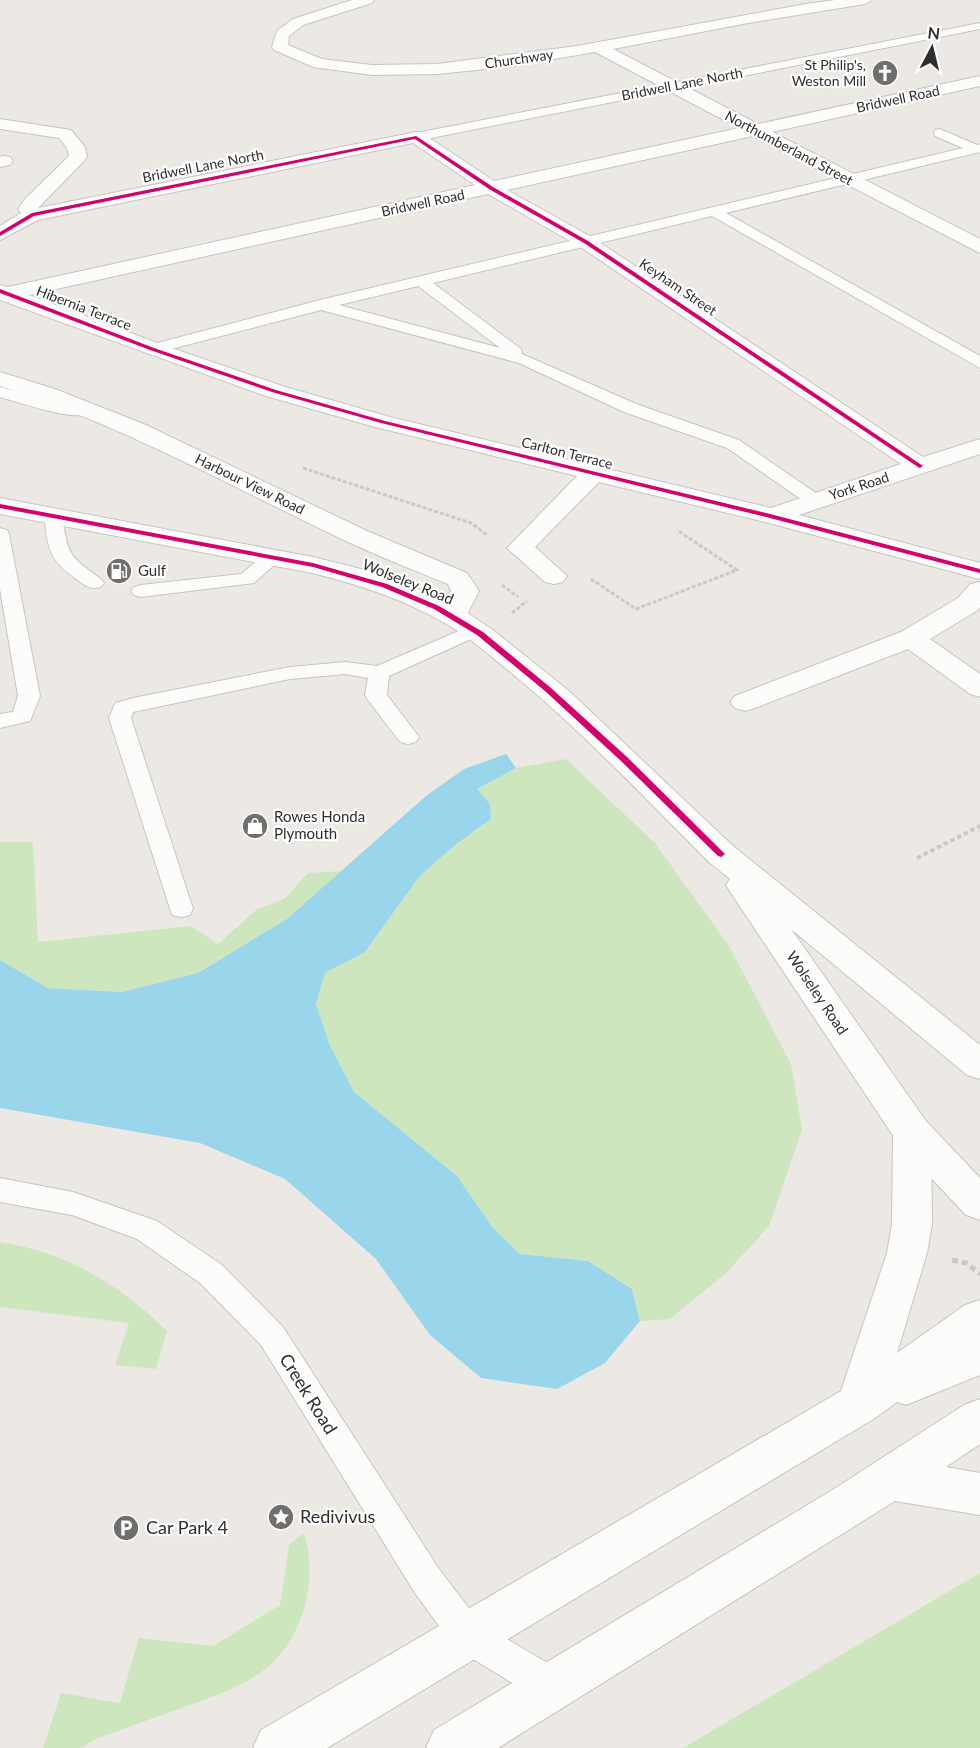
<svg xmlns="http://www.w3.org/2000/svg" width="980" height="1748" viewBox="0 0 980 1748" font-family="Lato,sans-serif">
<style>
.green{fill:#cee6be}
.water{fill:#99d6ec}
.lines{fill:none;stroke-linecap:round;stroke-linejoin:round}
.lane-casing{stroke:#c5c4c5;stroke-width:2}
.street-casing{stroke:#c5c4c5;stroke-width:2}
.secondary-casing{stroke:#c5c4c5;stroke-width:2}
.path-far2{stroke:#c9c9c8;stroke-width:3;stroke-dasharray:4 2;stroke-linecap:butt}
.path-far1{stroke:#c9c9c8;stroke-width:4;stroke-dasharray:4.5 3;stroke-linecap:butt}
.path{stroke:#c9c9c8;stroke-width:5;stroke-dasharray:6 4;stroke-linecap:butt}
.lane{fill:#fcfcfb;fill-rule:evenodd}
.street{fill:#fcfcfb;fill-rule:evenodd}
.secondary{fill:#fcfcfb;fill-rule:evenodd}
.cycleway-casing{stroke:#fff;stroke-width:4}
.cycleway{fill:#d6006c;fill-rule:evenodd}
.labels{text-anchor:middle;stroke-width:4.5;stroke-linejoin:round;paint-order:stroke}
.far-street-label{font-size:14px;fill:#2e2e2e;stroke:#fff}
.far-poi-label{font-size:14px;fill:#2e2e2e;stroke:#fff;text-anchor:end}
.poi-label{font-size:15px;fill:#2e2e2e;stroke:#fff;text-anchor:start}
.street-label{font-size:15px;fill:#2e2e2e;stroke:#fff}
.near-street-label{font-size:18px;fill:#2e2e2e;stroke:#fff}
.near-poi-label{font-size:18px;fill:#2e2e2e;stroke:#fff;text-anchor:start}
</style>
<rect width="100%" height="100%" fill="#ece8e4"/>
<g class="green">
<polygon points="566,759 655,843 729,946 791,1064 802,1130 769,1226 727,1272 670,1319 640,1321 632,1289 588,1261 520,1254 493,1228 457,1176 354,1092 329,1043 316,1004 325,973 365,952 419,877 455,845 491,819 490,804 477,789 516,768"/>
<polygon points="0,842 33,842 38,942 191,926 218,944 256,910 284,899 308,873 343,871 287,919 198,973 122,992 48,988 0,960"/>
<path d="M0,1242C64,1251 122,1286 167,1331L156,1369L115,1365L129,1323L0,1307Z"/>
<path d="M304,1533C312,1558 311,1584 304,1609C284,1674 239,1687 182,1708C153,1718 125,1728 96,1739L80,1748H43L61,1693L120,1703L139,1638L213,1646L280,1605L289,1545Z"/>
<polygon points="980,1573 980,1748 683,1748"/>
</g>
<polygon class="water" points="506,754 516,768 477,789 490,804 491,819 455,845 419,877 365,952 325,973 316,1004 329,1043 354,1092 457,1176 493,1228 520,1254 588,1261 632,1289 640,1321 605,1363 557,1389 481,1378 430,1335 376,1259 285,1179 200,1143 0,1108 0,960 48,988 122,992 198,973 287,919 426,796 464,769"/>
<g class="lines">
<g class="lane-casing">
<g id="lane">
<polygon points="980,23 980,29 416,141 410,137 416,133"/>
<path d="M940,129L977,145L980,144V152L726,213L980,356V368L712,216L433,283L521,349L522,354L636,404L739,440L820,496L823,500L820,504H808L727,448L624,412L519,363L321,310L152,354L144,349L146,346L320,300L963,148L935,136L934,133L935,130ZM418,286L500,348L339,305Z"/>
<path d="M0,387L67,404L93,406L95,410L93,414C67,420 26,404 0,397Z"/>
<path d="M53,510L60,512L62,516C68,555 69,556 101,579L104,583L101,587C89,590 84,585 75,578C48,559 48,547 44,516L46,512Z"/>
<polygon points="0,528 7,530 9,534 40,696 30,721 0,728 0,714 13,712 18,696 0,589"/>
<polygon points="272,552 279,554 282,558 254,583 141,597 134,595 131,591 134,587 141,585 241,574 265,554"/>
<polygon points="475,624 482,626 485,630 482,634 389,676 387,695 419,737 416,742 408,744 400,742 368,700 365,695 368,678 345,674 290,679 133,712 131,718 193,909 190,915 181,917 172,915 109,718 115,703 133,698 290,667 345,662 377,666"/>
<polygon points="0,1178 73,1192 157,1221 222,1265 283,1327 439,1569 481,1624 563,1672 568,1685 563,1698 550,1703 537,1698 455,1648 415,1593 261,1345 200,1283 137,1239 72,1215 0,1202"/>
</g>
</g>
<g class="street-casing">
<g id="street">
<path d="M352,0H374L372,3L303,25L289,36L288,45L322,59L372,65L437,64L577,46L806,4L835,0H872L865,4L748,23L613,49L758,124L980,76V86L772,132L980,239V253L753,136L507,190L593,238L923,457L980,439V454L799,515L980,563V579L765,522L599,482L535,547L567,576L563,582L554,584L545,582L507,548L577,476L375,427L266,396L0,300V285L8,287L475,185L413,143L38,220L0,240V226L21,213L18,209L25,199L69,156L67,148L59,138L0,129V119L71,130L85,147L87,157L84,161L38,208L416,132L422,133L494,181L739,128L595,52L506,67L437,74L372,75L313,67L274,50L272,47L277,31L293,19ZM488,194L579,246L901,464L771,508L390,417L282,386L160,344L29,295Z"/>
<polygon points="4,156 10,157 13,161 10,165 0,167 0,157"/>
<path d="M0,372L55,389L146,425L367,531L467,573L479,591L463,622L453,624L443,622L439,616L451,591L448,584C414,570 380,557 346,541C232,487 122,425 0,386Z"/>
<polygon points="980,582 980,607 978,610 930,639 980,674 980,697 970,694 908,649 755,708 745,711 735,708 730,702 735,696 901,632 958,598 970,584"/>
<polygon points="912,1117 926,1121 931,1132 932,1224 927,1253 897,1353 965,1305 980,1300 980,1375 906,1405 897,1402 875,1418 327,1748 253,1748 261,1730 841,1391 887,1253 892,1224 893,1132 898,1121"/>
<polygon points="980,1399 980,1444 946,1467 980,1473 980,1515 895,1501 498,1748 426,1748 434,1730 834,1489 964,1405"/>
</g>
</g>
<g class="secondary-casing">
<path id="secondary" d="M0,498L313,557L369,571L421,590L463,610L493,630L569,691L733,846L980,1045V1079L967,1075L791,929L926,1121L980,1178V1220L966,1215L898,1143L731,893L726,885L730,879L709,862C644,797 580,729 509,671C488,654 467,635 443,622C403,599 357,584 312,573L0,514Z"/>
</g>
<g class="path-far2">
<polyline points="303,468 471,523 487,535"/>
<polyline points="591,579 636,609 737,570 677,530"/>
<polyline points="502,585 518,597"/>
<polyline points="512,613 527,601"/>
</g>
<polyline class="path-far1" points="917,858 980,826"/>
<polyline class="path" points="952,1260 966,1263 980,1274"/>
<use href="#lane" class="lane"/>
<use href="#street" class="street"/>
<use href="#secondary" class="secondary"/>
<g class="cycleway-casing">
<g id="cycleway">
<polygon points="416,136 493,187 588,241 923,466 920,468 918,467 584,243 489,189 415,139 34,216 0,236 0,232 32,213"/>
<polygon points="0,289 154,348 276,390 385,421 774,515 980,569 980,573 770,518 381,423 272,392 150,350 0,293"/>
<polygon points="0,504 313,563 387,584 439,606 483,632 551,688 627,757 725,854 721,857 718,856 621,761 545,691 477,635 434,609 382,587 313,567 0,508"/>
</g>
</g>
<use href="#cycleway" class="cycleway"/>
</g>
<defs>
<g id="church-disc" transform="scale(1.35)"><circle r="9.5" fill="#706f6e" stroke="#fff"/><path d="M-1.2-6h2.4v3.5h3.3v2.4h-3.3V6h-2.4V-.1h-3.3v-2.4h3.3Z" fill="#fff"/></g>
<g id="fuel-disc" transform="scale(1.35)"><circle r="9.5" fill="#706f6e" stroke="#fff"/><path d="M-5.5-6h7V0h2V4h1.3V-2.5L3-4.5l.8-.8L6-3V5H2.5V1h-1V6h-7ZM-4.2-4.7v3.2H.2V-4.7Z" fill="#fff"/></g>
<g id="shop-disc" transform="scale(1.35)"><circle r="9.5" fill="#706f6e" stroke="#fff"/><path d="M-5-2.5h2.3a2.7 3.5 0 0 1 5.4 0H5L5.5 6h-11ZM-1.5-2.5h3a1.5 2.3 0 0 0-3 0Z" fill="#fff"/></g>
<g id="sight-disc" transform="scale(1.35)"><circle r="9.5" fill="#706f6e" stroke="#fff"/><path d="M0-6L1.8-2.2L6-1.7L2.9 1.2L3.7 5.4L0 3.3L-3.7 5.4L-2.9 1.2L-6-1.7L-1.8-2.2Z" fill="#fff"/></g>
<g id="parking-disc" transform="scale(1.35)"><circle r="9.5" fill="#706f6e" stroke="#fff"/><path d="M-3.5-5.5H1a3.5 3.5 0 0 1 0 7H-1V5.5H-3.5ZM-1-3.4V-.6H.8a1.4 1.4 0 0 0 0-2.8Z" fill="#fff"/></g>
</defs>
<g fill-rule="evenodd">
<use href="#church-disc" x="885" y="73"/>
<use href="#fuel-disc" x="119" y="571"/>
<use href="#shop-disc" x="255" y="826"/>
<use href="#sight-disc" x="281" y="1517"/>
<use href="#parking-disc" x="126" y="1528"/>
</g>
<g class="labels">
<g class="far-street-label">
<text transform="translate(519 59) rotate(-8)" y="5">Churchway</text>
<text transform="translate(682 84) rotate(-11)" y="5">Bridwell Lane North</text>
<text transform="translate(898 99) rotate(-12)" y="5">Bridwell Road</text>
<text transform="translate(789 148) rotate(28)" y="5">Northumberland Street</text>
<text transform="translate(203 166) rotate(-11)" y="5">Bridwell Lane North</text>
<text transform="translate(423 203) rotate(-12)" y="5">Bridwell Road</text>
<text transform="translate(678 287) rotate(34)" y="5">Keyham Street</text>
<text transform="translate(84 308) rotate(21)" y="5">Hibernia Terrace</text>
<text transform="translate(567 453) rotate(14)" y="5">Carlton Terrace</text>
<text transform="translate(250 484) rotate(26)" y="5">Harbour View Road</text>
<text transform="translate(859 486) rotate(-18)" y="5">York Road</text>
</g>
<g class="far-poi-label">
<text x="866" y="70">St Philip's,<tspan x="866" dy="16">Weston Mill</tspan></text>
</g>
<g class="poi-label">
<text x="138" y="576">Gulf</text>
<text x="274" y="822">Rowes Honda<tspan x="274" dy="17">Plymouth</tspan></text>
</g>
<g class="street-label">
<text transform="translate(408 582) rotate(22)" y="5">Wolseley Road</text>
<text transform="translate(817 993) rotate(56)" y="5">Wolseley Road</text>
</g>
<g class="near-street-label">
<text transform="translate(308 1394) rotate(58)" y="6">Creek Road</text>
</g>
<g class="near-poi-label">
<text x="300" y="1523">Redivivus</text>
<text x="146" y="1534">Car Park 4</text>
</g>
</g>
<g transform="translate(932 48) rotate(7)" stroke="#ffffff" stroke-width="4.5" paint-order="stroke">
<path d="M0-4.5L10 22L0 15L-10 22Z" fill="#2e2e2e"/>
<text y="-9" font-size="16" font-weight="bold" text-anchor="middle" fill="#2e2e2e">N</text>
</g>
</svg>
